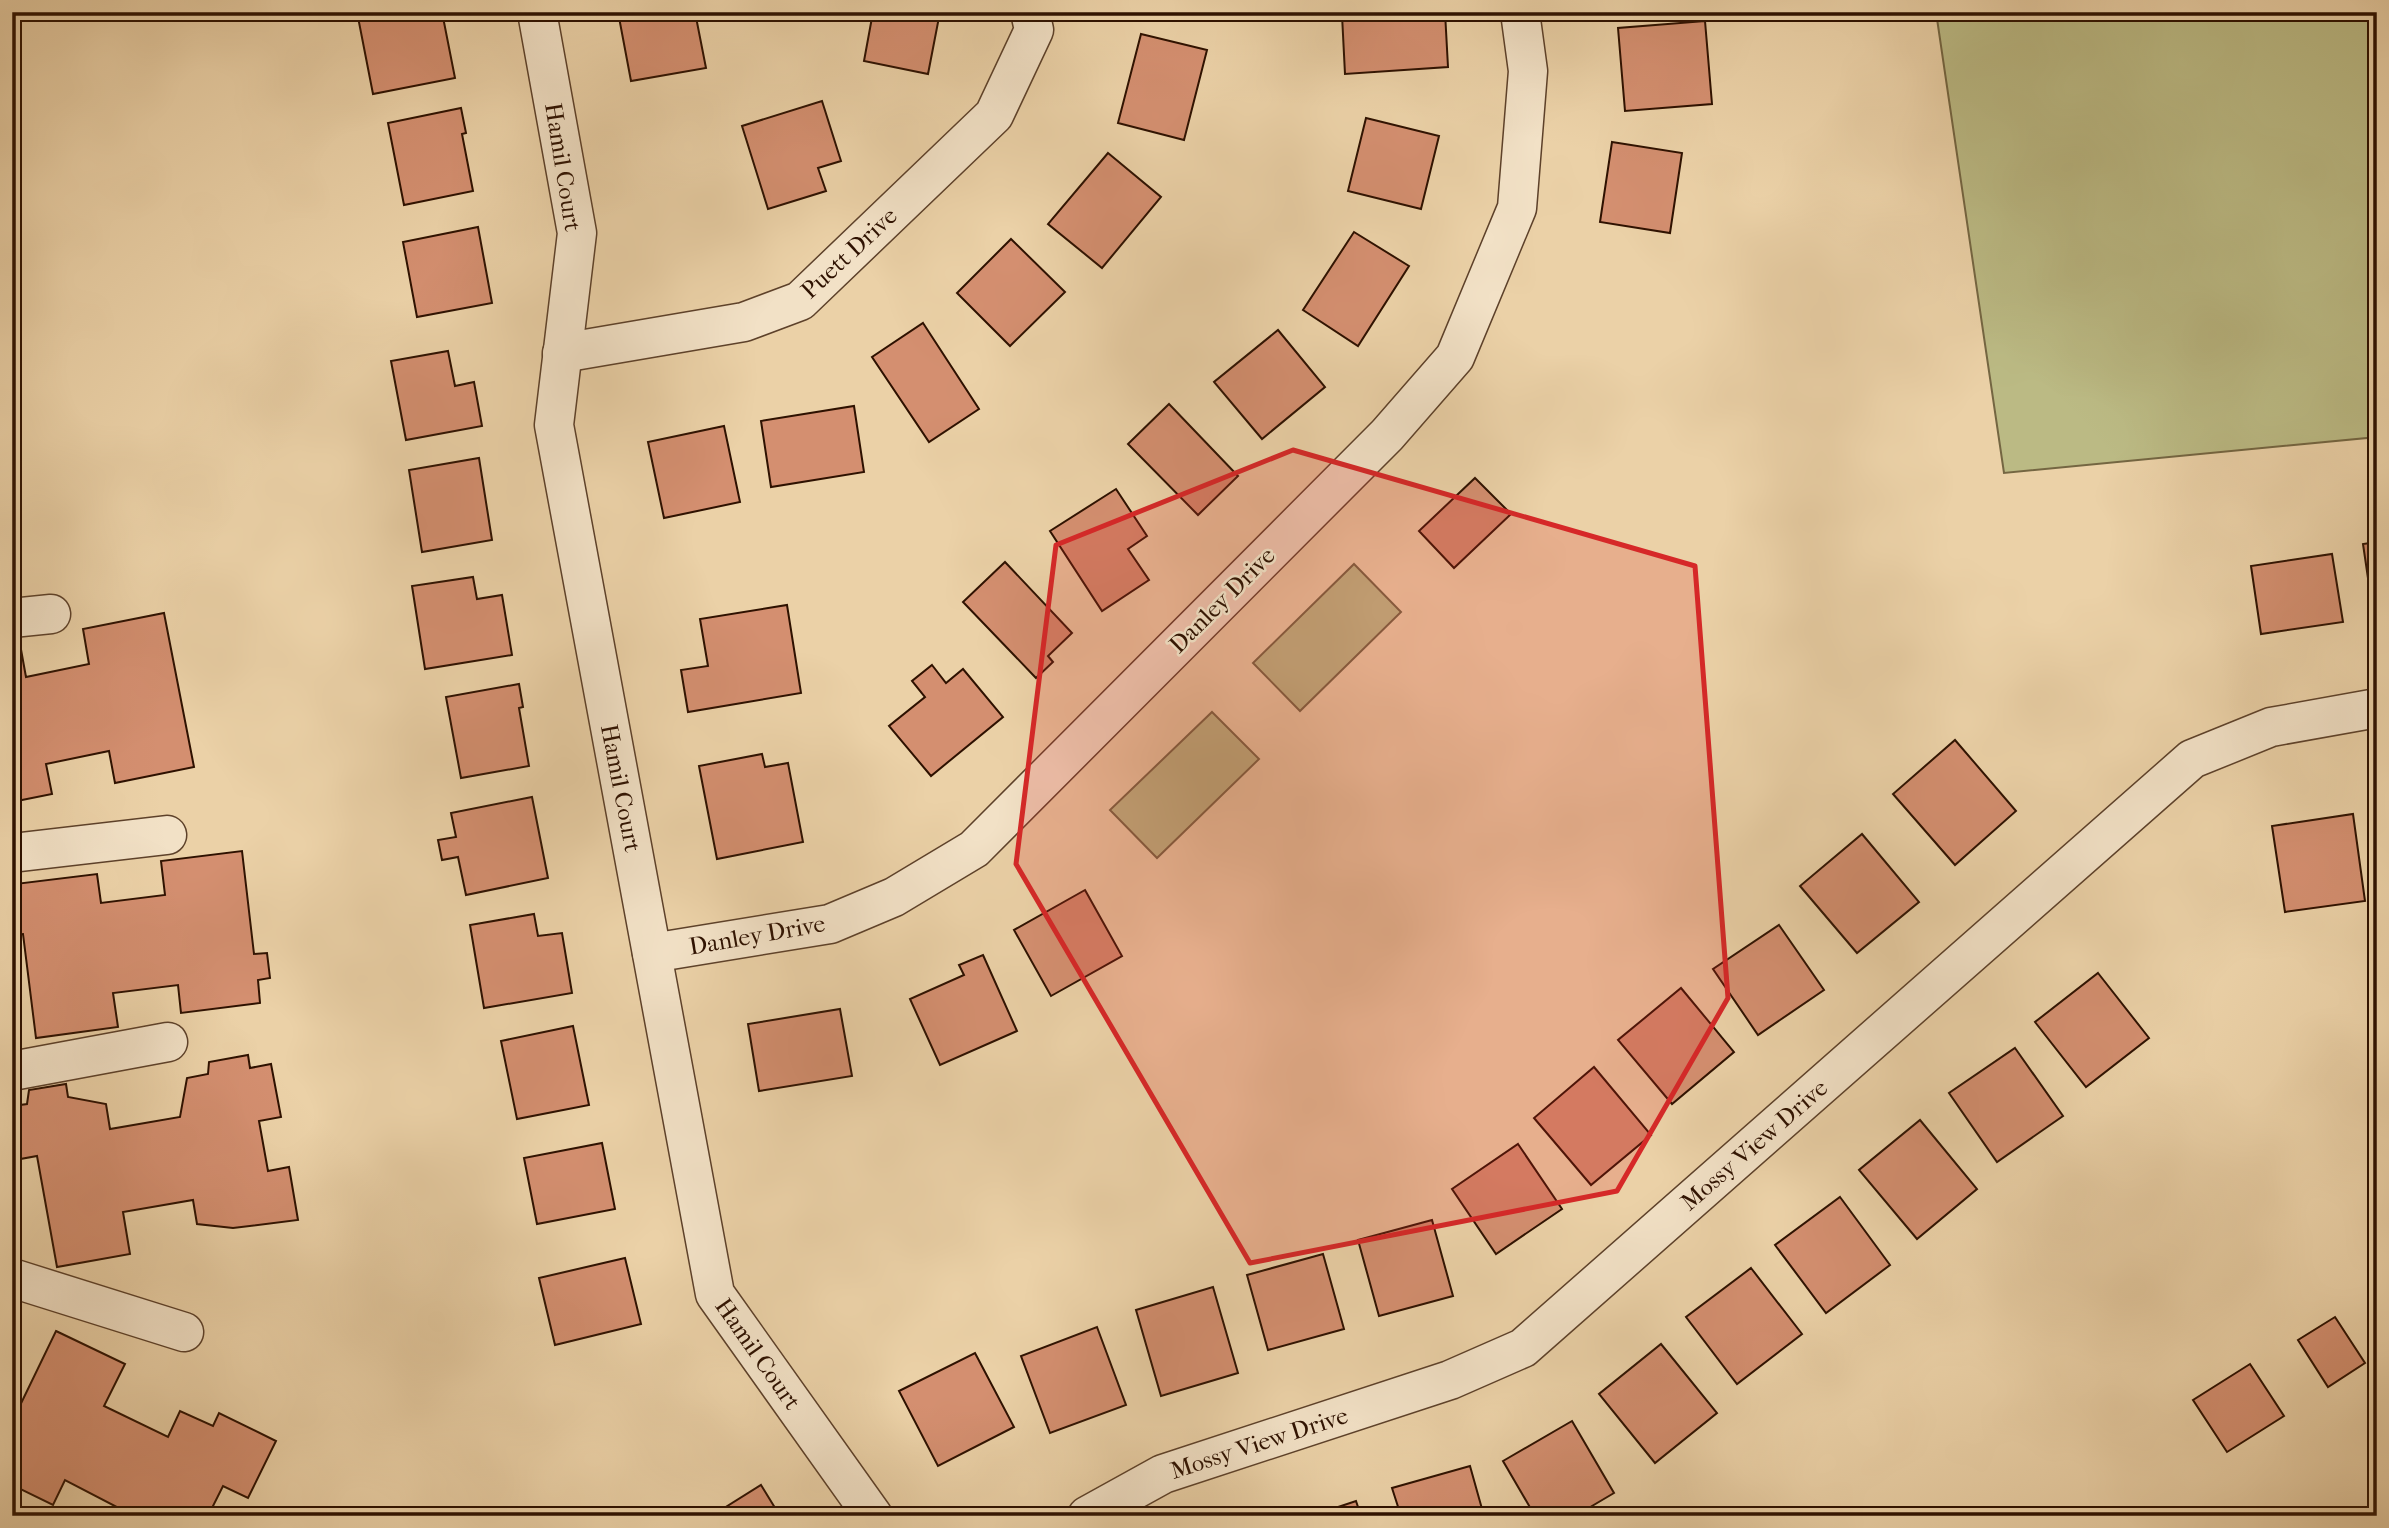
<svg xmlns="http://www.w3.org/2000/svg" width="2389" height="1528" viewBox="0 0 2389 1528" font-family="'IM FELL French Canon',serif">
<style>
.green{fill:#bbba84;stroke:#746642;stroke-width:2}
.building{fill:#d48f70;stroke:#2e1100;stroke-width:2}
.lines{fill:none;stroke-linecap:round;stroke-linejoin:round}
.minor-casing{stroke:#5d412a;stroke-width:41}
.minor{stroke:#f2e1c6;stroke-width:38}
.marked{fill:#d62828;fill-opacity:0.2;stroke:#d62828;stroke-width:5;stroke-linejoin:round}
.labels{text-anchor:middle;stroke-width:5;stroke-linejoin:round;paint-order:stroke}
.street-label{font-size:24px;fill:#2e1100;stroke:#f2e1c6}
</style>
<rect width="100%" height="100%" fill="#ebd1a7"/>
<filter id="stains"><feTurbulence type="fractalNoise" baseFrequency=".00286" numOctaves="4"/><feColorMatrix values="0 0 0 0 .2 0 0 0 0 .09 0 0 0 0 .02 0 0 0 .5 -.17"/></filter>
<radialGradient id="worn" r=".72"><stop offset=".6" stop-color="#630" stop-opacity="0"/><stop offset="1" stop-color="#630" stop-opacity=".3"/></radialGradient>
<g class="green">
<polygon points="1936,12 2377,12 2377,437 2004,473"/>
<polygon points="1354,564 1401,612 1300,711 1253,663"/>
<polygon points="1212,712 1259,759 1157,858 1110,810"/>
</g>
<g class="building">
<polygon points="357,12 442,12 455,78 373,94"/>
<polygon points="618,12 695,12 706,68 631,81"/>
<polygon points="873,12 940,12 928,74 864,61"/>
<polygon points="1393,12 1445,12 1448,67 1345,74 1342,15"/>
<polygon points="1705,21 1712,104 1625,111 1618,28"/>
<polygon points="1141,34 1207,50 1184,140 1118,123"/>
<polygon points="822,101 841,161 818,168 826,191 768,209 742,126"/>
<polygon points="461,108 466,133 462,134 473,191 404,205 388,123"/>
<polygon points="1366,118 1439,136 1421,209 1348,191"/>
<polygon points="1612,142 1682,153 1670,233 1600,222"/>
<polygon points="1108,153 1161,197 1102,268 1048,224"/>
<polygon points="478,227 492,303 417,317 403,242"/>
<polygon points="1354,232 1409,266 1358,346 1303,310"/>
<polygon points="1011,239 1065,292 1010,346 957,293"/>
<polygon points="923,323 979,409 929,442 872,357"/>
<polygon points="1278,330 1325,387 1262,439 1214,382"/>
<polygon points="448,351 455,386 474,382 482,426 406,440 391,361"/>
<polygon points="1169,404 1238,476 1198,515 1128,444"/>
<polygon points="854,406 864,472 771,487 761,421"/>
<polygon points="724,426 740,502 664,518 648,442"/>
<polygon points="479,458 492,540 422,552 409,470"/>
<polygon points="1475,478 1511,514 1454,568 1419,531"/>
<polygon points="1116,489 1147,536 1128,549 1149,580 1102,611 1050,531"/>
<polygon points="2377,542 2377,626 2375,626 2363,544"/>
<polygon points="2332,554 2343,622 2261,634 2251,566"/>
<polygon points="1005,562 1072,633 1048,656 1053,662 1036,678 963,602"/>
<polygon points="473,577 477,599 502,595 512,655 425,669 412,586"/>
<polygon points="787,605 801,693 688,712 681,670 708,666 700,619"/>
<polygon points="164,613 194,767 115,783 109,751 46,764 52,794 12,802 12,646 20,644 26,677 89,664 83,629"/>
<polygon points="932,665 946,683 963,669 1003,717 931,776 889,726 925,697 912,681"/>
<polygon points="519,684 523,707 519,708 529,766 461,778 446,697"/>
<polygon points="1955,740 2016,811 1955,865 1893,794"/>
<polygon points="762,754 765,767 788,763 803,842 717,859 699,766"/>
<polygon points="532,797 548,878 466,895 458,857 442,860 438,840 456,837 451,813"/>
<polygon points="2353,814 2365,901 2285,912 2272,826"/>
<polygon points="1862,834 1919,902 1857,953 1800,886"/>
<polygon points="242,851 254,954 267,953 270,978 258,980 260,1003 181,1013 178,985 113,993 118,1027 36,1038 23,934 12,935 12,911 18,910 15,884 97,874 101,903 165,895 161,861"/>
<polygon points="1085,890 1122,956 1051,996 1014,930"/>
<polygon points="534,914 538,936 562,933 572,993 484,1008 470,925"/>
<polygon points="1779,925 1824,990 1758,1035 1713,969"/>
<polygon points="983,955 1017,1031 940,1065 910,999 964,975 959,965"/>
<polygon points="2098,973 2149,1038 2086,1087 2035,1022"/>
<polygon points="1681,988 1734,1052 1672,1104 1618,1040"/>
<polygon points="840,1009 852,1076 759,1091 748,1024"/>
<polygon points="573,1026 589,1105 517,1119 501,1041"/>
<polygon points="2015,1048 2063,1116 1997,1162 1949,1093"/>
<polygon points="248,1055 250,1068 271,1064 281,1117 259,1121 268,1171 289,1167 298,1220 233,1228 197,1224 193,1200 123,1212 130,1254 57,1267 37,1156 15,1160 12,1106 27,1104 29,1090 66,1084 68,1097 106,1104 110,1129 180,1117 187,1078 208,1074 209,1062"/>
<polygon points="1594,1067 1651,1135 1591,1185 1534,1118"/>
<polygon points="1920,1120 1977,1189 1917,1239 1859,1170"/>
<polygon points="602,1143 615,1209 537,1224 524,1158"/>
<polygon points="1518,1144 1562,1209 1496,1254 1452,1189"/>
<polygon points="1840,1197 1890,1265 1826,1313 1775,1245"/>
<polygon points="1432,1220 1453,1296 1379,1316 1358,1240"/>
<polygon points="1323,1254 1344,1329 1268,1350 1247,1275"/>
<polygon points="625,1258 641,1324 555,1345 539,1278"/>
<polygon points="1751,1268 1802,1334 1737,1384 1686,1317"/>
<polygon points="1213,1287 1238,1373 1161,1396 1136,1310"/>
<polygon points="2335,1317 2365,1363 2328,1387 2298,1340"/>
<polygon points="1097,1327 1126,1405 1050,1433 1021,1356"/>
<polygon points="56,1331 125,1364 104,1406 168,1437 180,1411 213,1426 219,1413 276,1441 248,1498 223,1486 208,1516 134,1516 65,1480 53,1505 12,1485 12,1422"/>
<polygon points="1661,1344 1717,1413 1655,1463 1599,1394"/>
<polygon points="975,1353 1014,1427 938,1466 899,1391"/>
<polygon points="2250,1364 2284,1416 2227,1452 2193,1400"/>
<polygon points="1572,1421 1614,1493 1575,1516 1535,1516 1503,1461"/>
<polygon points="1470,1466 1484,1516 1401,1516 1392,1488"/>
<polygon points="761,1485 780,1516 713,1515"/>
<polygon points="1356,1501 1361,1516 1311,1516"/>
</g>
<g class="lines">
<g class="minor-casing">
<g id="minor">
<polyline points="537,12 577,233 554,425 715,1294 873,1516"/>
<polyline points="562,353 744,322 800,301 994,115 1034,30 1030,12"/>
<polyline points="12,618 51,614"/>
<polyline points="12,853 167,835"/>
<polyline points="652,953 830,924 894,897 974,849 1387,435 1455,357 1517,208 1528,71 1520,12"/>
<polyline points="12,1071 168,1042"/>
<polyline points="12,1278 184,1332"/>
<polyline points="1087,1516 1163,1474 1450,1380 1523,1348 2192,759 2271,727 2377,708"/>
</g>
</g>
<use href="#minor" class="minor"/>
</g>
<path class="marked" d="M1293,450L1695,566L1728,998L1617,1191L1250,1263L1016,864L1056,545Z"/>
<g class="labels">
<g class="street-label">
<text transform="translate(563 167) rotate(81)" y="8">Hamil Court</text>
<text transform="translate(849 253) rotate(-43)" y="8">Puett Drive</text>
<text transform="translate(1222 600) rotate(-45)" y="8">Danley Drive</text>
<text transform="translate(621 788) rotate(79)" y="8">Hamil Court</text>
<text transform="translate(757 935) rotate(-10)" y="8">Danley Drive</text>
<text transform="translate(1754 1145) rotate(-41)" y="8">Mossy View Drive</text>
<text transform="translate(758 1354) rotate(55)" y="8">Hamil Court</text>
<text transform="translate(1259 1443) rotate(-18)" y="8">Mossy View Drive</text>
</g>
</g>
<rect width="2389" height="1528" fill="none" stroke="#ebd1a7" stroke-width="42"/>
<rect x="14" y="14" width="2361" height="1500" fill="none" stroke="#2e1100" stroke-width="3.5"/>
<rect x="21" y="21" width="2347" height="1486" fill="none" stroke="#2e1100" stroke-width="2"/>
<rect width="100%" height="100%" filter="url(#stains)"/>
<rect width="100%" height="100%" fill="url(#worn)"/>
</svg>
